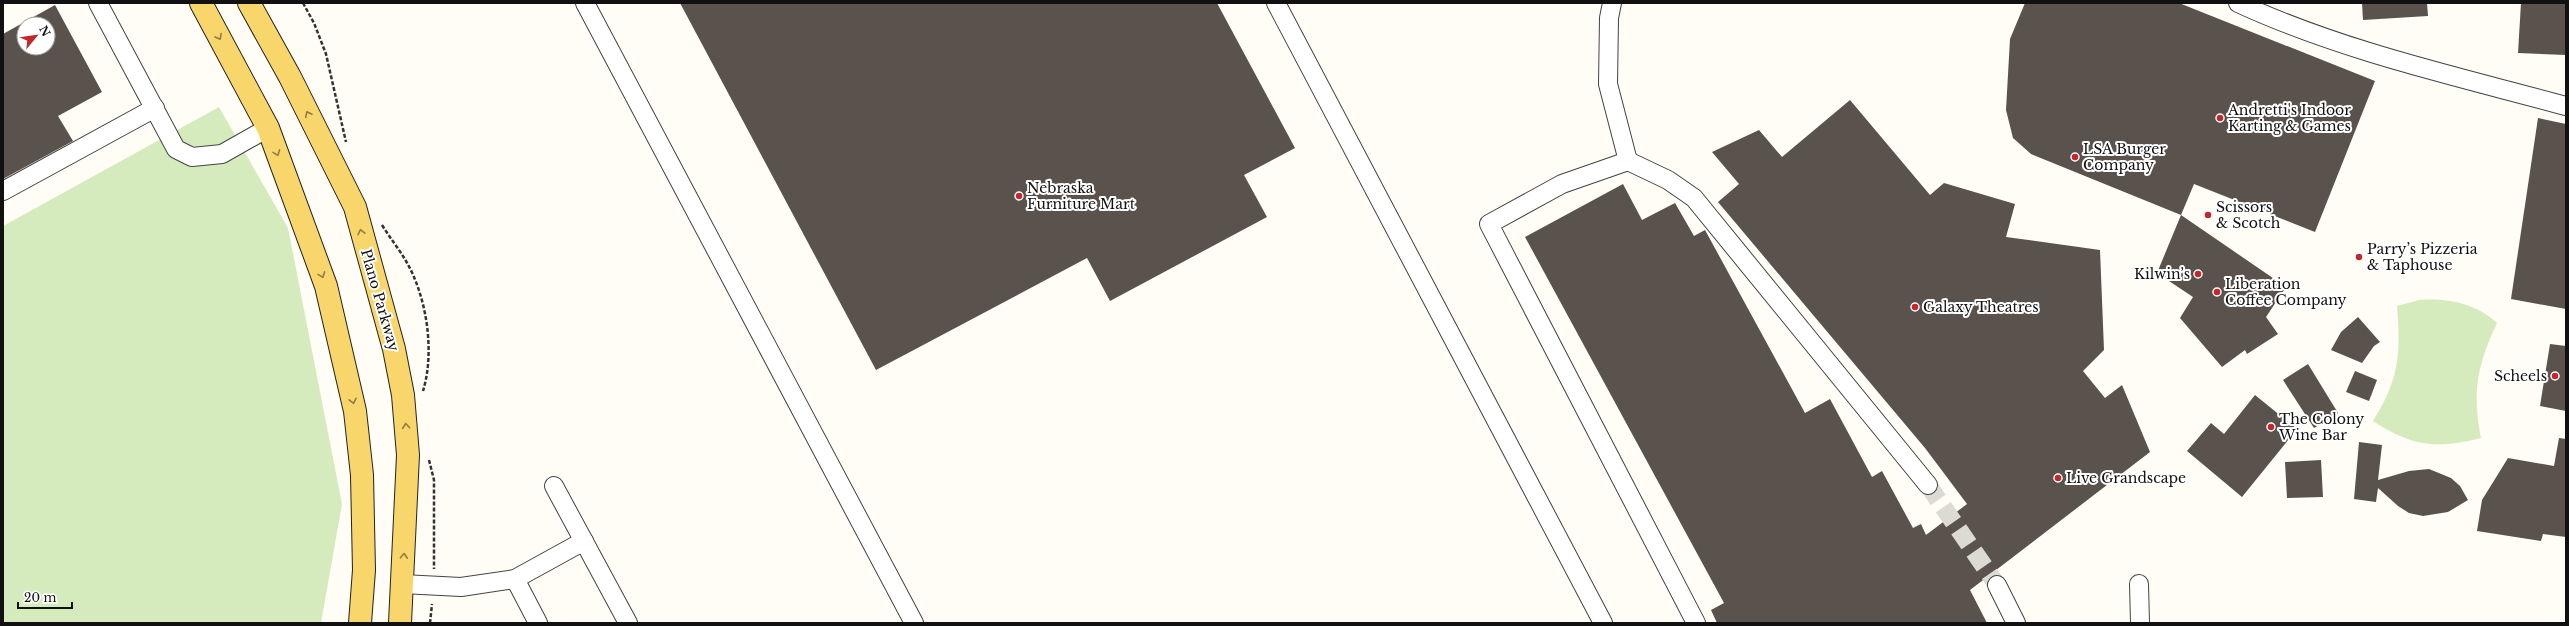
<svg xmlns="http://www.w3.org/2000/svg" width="2569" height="626" viewBox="0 0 2569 626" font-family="'Libre Baskerville',serif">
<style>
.green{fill:#d5ebbd}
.building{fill:#5a524d;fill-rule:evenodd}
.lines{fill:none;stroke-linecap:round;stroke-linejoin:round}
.minor-tunnel{stroke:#dbdad3;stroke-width:18;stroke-dasharray:18 9;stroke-linecap:butt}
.minor-casing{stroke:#444;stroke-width:20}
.major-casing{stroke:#222;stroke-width:24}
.path{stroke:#333;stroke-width:2.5;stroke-dasharray:4 2;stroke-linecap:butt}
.minor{stroke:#fff;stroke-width:18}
.major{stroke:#f9d66b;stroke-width:22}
.oneway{stroke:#917d42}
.poi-dot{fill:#c4262e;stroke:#fff;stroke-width:1.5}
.labels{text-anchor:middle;stroke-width:4;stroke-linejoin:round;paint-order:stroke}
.poi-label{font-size:14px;fill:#111;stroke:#fff;text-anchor:start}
.street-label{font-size:14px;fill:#111;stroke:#fff}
</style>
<rect width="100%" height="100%" fill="#fffdf5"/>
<g class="green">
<polygon points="219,107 288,228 342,504 321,623 3,623 3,226"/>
<path d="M2419,300C2448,298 2475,303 2497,323C2477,366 2472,391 2481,438C2436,449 2413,447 2373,421C2399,380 2401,354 2397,306Z"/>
</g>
<g class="building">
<polygon points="680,3 1217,3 1295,148 1244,175 1267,217 1110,301 1087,258 876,370"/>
<polygon points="2025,3 2179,3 2375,81 2315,232 2194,184 2181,215 2031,154 2013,138 2006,110 2010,39"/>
<polygon points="2362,3 2427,3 2428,16 2363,20"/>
<polygon points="2521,3 2566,3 2566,55 2518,53"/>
<path d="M55,5L102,92L58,116L73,141L3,179V34ZM24,24H48V48H24Z"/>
<polygon points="1850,100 1930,195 1944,183 2015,204 2006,237 2100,250 2104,350 2083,371 2105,398 2122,385 2150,452 1970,590 1987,623 1717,623 1711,610 1724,603 1525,237 1623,184 1642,220 1675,203 1694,236 1705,230 1805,413 1830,399 1872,477 1882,471 1913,528 1921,524 1926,535 1967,504 1925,448 1718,202 1739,184 1712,152 1759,130 1782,157"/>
<polygon points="2538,118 2566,124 2566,309 2511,299"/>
<polygon points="2181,215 2286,287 2266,317 2278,334 2247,354 2245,350 2222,367 2180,318 2193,297 2157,273"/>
<polygon points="2358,317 2380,342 2374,346 2362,363 2331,350 2341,332"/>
<polygon points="2550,344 2566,346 2566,411 2540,406"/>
<polygon points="2308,364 2338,413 2314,428 2283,380"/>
<polygon points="2355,371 2377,380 2369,401 2346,392"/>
<polygon points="2255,395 2297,429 2242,497 2187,451 2211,423 2224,434"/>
<polygon points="2559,438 2566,439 2566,537 2543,534 2541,541 2477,531 2482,500 2508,458 2554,466"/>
<polygon points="2359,442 2382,445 2378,480 2409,471 2429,469 2451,478 2460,486 2468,500 2448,512 2423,516 2409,513 2398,506 2378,488 2376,502 2354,499"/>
<polygon points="2321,460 2323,497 2287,498 2285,462"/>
</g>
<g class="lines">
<polyline class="minor-tunnel" points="1928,485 1997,585"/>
<g class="minor-casing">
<g id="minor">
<polyline points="98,3 176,149 192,157 222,154 268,128"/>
<polyline points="585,3 914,623"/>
<polyline points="1276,3 1603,623"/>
<polyline points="1612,3 1609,18 1608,84 1628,161"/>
<path d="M2238,3C2342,51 2455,76 2566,106"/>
<polyline points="3,191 155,108"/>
<polyline points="554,486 628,623"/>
<polyline points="515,579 538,623"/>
<polyline points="402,584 461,587 515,579 584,541"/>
<polyline points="2139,584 2140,623"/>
<polyline points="1997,585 2016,623"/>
<polyline points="1696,623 1489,224 1562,184 1628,161 1668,180 1694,198 1928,485"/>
</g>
</g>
<g class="major-casing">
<g id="major">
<polyline points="201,3 268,128 326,286 355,411 362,475 364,570 360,623"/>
<polyline points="249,3 290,77 355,207 394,349 403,395 408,455 400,623"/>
</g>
</g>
<g class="path">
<polyline points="303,3 314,23 326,54 346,142"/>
<path d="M382,225C390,238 399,249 406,261C427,297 435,352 423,391"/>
<polyline points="429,460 434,480 434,569"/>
<polyline points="430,623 432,604"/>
</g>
<use href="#minor" class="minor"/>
<use href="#major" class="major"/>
</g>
<defs><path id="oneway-chevron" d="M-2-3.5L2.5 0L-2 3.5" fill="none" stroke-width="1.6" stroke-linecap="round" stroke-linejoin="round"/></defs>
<g class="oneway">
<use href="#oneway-chevron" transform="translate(219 37) rotate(61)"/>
<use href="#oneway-chevron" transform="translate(308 114) rotate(-116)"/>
<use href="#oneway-chevron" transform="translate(277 153) rotate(70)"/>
<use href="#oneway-chevron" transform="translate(361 232) rotate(-103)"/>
<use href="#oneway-chevron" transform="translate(322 275) rotate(70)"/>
<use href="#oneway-chevron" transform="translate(353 401) rotate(78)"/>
<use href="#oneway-chevron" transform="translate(406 426) rotate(-95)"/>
<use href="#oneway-chevron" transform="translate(404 556) rotate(-87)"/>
</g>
<g class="poi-dot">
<circle cx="2220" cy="118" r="4"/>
<circle cx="2075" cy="157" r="4"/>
<circle cx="1019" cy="196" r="4"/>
<circle cx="2208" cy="215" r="4"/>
<circle cx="2359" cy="257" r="4"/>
<circle cx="2198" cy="274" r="4"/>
<circle cx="2217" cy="292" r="4"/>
<circle cx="1915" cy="307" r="4"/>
<circle cx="2555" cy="376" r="4"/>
<circle cx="2271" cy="427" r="4"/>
<circle cx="2058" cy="478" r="4"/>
</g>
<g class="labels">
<g class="poi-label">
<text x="2228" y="115">Andretti's Indoor<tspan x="2228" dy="16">Karting &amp; Games</tspan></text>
<text x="2083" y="154">LSA Burger<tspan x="2083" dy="16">Company</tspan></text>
<text x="1027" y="193">Nebraska<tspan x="1027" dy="16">Furniture Mart</tspan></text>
<text x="2216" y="212">Scissors<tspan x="2216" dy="16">&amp; Scotch</tspan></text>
<text x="2367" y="254">Parry’s Pizzeria<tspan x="2367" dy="16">&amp; Taphouse</tspan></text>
<text x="2190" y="279" text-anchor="end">Kilwin’s</text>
<text x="2225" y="289">Liberation<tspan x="2225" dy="16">Coffee Company</tspan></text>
<text x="1923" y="312">Galaxy Theatres</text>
<text x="2547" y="381" text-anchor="end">Scheels</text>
<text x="2279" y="424">The Colony<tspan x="2279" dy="16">Wine Bar</tspan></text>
<text x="2066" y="483">Live Grandscape</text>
</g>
<g class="street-label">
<text transform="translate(380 300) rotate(74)" y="5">Plano Parkway</text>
</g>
</g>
<rect width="2569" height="626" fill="none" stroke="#111111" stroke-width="8"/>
<g transform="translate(36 36) rotate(61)"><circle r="19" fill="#ffffff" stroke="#a0a0a0"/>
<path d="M0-3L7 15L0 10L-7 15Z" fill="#c4262e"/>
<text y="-6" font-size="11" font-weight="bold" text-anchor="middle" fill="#111111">N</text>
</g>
<path d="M18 602v6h54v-6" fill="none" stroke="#111111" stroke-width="2"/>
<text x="24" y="602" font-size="12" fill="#111111" stroke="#ffffff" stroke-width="3" paint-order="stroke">20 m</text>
</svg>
